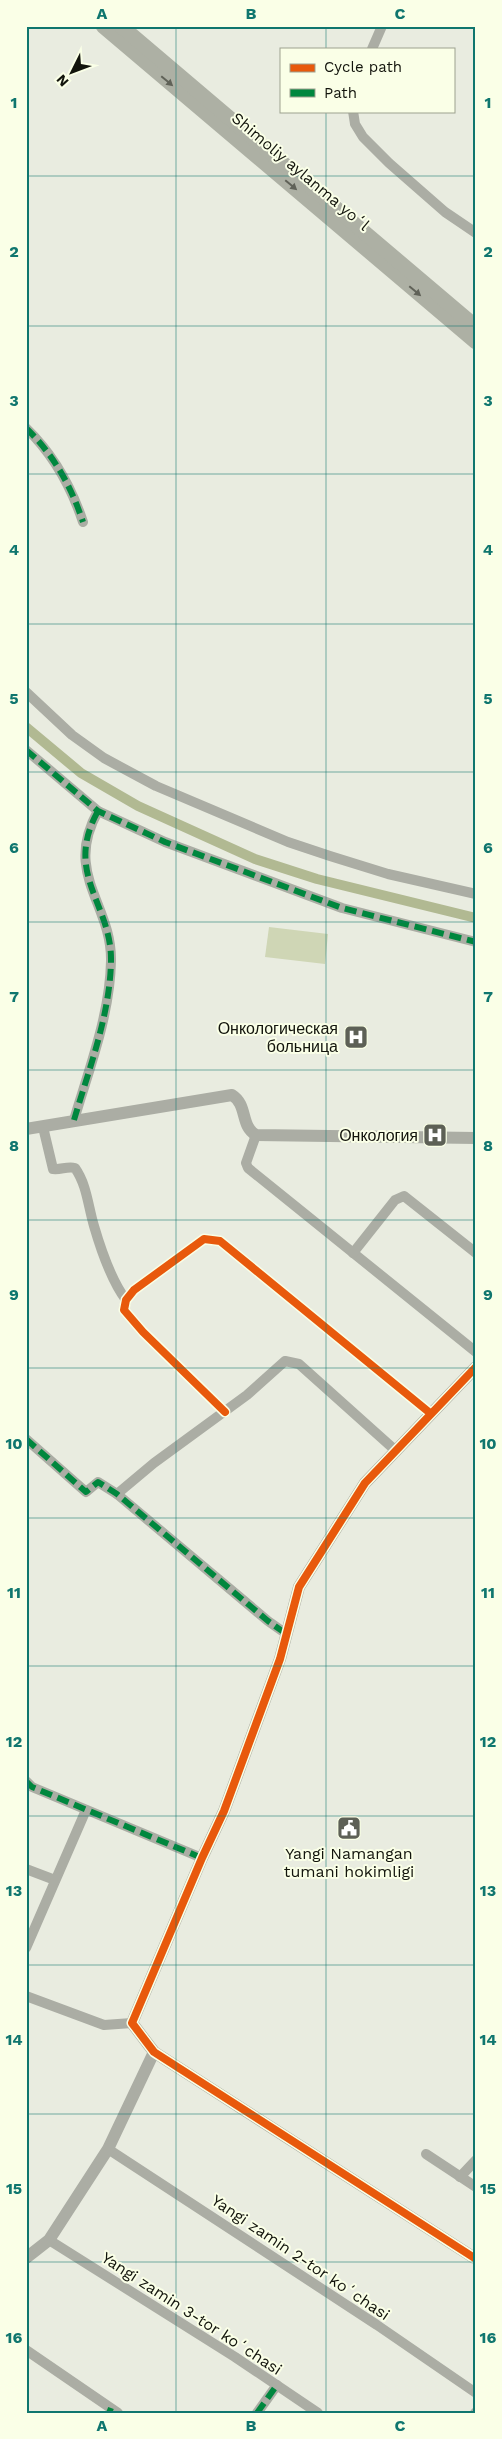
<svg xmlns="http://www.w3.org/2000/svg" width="502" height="2439" viewBox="0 0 502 2439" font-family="'Work Sans',sans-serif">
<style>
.green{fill:#cfd6b5}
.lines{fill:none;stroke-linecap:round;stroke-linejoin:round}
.canal{stroke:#b1b992;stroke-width:10}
.minor{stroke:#abada4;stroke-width:10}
.tertiary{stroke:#abada4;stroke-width:12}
.primary{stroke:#adb0a4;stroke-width:15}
.quiet{stroke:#00873e;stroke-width:6;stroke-dasharray:12 6;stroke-linecap:butt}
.cycleway-casing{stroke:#faffe7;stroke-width:11}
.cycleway{stroke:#e8590c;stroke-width:8}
.oneway{fill:#606258}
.grid{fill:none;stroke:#0f766e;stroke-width:1;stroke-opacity:0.55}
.labels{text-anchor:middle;stroke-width:4;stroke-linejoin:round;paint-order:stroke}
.street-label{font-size:16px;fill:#12140c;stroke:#faffe7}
.poi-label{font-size:16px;fill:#12140c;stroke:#faffe7;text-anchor:end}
.neatline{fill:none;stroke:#0f766e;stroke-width:2}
.grid-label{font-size:16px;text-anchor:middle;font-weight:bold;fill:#0f766e}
</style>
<rect width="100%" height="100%" fill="#e9ece0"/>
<polygon class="green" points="269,927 328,934 325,964 265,957"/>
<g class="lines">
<polyline class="canal" points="26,727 81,773 138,806 255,859 317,879 476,918"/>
<g class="minor">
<polyline points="372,49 382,26"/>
<polyline points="353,111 355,124 363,137 389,163 445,212 476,233"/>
<path d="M26,428C54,455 71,486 83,522"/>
<polyline points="26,692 72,735 104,758 156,786 288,842 330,856 388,874 476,894"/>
<polyline points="26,750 98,811 165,842 342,908 476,942"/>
<path d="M74,1120C89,1069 110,1015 111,961C112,904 63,874 98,811"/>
<path d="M43,1127L53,1169C61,1170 67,1166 75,1168C87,1185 88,1206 94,1226C101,1250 111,1280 126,1300"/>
<polyline points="256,1135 246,1163 248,1168 476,1352"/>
<polyline points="353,1253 395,1200 404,1196 476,1253"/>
<polyline points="225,1412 143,1332 124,1310 126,1300 134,1290 204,1239 220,1241 430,1413"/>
<polyline points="26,1439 86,1492 98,1482 117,1494 268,1621 285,1633"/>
<polyline points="117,1494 154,1463 247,1395 285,1361 299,1364 395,1450"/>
<polyline points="26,1781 32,1787 202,1858"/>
<polyline points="26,1869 55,1880"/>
<polyline points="26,1948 86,1810"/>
<polyline points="26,1996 104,2025 132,2023"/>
<polyline points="108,2149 377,2325 476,2393"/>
<polyline points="426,2154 476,2187"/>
<polyline points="460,2177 476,2160"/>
<polyline points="49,2240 235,2357 318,2413"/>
<polyline points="26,2350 118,2413"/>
<polyline points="257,2413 277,2385"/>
<polyline points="475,2413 476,2412"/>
</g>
<g class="tertiary">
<path d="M26,1129L232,1095C248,1105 240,1126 256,1135L476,1138"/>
<polyline points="476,1367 365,1483 299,1587 280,1659 224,1811 202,1858 132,2023 154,2052 476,2259"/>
<polyline points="26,2258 49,2240 108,2149 154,2052"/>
</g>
<g class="primary">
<polyline points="103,26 476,342"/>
<polyline points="121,26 476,327"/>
</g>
<g class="quiet">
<path d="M26,428C54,455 71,486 83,522"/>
<polyline points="26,750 98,811 165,842 342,908 476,942"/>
<path d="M74,1120C89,1069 110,1015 111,961C112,904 63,874 98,811"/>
<polyline points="26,1439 86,1492 98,1482 117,1494 268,1621 285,1633"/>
<polyline points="26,1781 32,1787 202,1858"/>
<polyline points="109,2413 111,2408"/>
<polyline points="257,2413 277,2385"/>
</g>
<g class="cycleway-casing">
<g id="cycleway">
<polyline points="476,1367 365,1483 299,1587 280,1659 224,1811 202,1858 132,2023 154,2052 476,2259"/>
<polyline points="225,1412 143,1332 124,1310 126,1300 134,1290 204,1239 220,1241 430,1413"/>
</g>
</g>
<use href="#cycleway" class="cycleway"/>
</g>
<defs><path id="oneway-solid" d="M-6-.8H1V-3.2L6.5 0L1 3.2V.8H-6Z" transform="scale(1.25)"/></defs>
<g class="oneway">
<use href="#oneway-solid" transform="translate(167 81) rotate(40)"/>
<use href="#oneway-solid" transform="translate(291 185) rotate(40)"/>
<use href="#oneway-solid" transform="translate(415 291) rotate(40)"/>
</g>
<path class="grid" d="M176,26V2413M326,26V49M326,111V2413M26,176H476M26,326H476M26,474H476M26,624H476M26,772H476M26,922H476M26,1070H476M26,1220H476M26,1368H476M26,1518H476M26,1666H476M26,1816H476M26,1965H476M26,2114H476M26,2262H476"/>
<defs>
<g id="hospital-square" transform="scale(1.25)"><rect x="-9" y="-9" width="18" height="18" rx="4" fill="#5d6056" stroke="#faffe7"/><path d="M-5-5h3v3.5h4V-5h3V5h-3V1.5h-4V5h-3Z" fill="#fff"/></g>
<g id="civic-square" transform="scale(1.25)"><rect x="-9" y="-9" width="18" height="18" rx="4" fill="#5d6056" stroke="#faffe7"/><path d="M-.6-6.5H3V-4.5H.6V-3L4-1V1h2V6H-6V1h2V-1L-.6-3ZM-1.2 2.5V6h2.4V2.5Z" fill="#fff"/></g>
</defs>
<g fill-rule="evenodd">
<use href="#hospital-square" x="356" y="1037"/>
<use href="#hospital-square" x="435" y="1135"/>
<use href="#civic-square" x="349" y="1828"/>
</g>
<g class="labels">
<g class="street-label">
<text transform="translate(301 171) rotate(40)" y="6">Shimoliy aylanma yoʻl</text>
<text transform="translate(301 2257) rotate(34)" y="6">Yangi zamin 2-tor koʻchasi</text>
<text transform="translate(192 2313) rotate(33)" y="6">Yangi zamin 3-tor koʻchasi</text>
</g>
<g class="poi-label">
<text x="338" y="1034">Онкологическая<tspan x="338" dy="18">больница</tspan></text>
<text x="418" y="1141">Онкология</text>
<text x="349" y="1859" text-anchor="middle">Yangi Namangan<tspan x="349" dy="18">tumani hokimligi</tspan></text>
</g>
</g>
<rect width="502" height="2439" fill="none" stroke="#faffe7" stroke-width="55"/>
<rect x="280" y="48" width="175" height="65" fill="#faffe7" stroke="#9da18f"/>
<rect x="290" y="64" width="25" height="8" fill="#e8590c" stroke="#9da18f"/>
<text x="324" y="72" font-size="15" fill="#12140c">Cycle path</text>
<rect x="290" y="89" width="25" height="8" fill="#00873e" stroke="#9da18f"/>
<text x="324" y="98" font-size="15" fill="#12140c">Path</text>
<g transform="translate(72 72) rotate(228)" stroke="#faffe7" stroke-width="4" paint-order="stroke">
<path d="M0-4L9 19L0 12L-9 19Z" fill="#12140c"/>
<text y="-8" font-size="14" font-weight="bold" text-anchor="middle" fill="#12140c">N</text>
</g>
<rect x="28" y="28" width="446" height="2384" class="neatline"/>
<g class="grid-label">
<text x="102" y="19">A</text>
<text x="251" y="19">B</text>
<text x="400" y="19">C</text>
<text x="14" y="108">1</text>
<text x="488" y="108">1</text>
<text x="14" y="257">2</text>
<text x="488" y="257">2</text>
<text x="14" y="406">3</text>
<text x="488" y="406">3</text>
<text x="14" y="555">4</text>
<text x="488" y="555">4</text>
<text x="14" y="704">5</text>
<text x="488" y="704">5</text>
<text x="14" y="853">6</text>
<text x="488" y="853">6</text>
<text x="14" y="1002">7</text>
<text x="488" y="1002">7</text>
<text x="14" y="1151">8</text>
<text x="488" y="1151">8</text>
<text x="14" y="1300">9</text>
<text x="488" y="1300">9</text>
<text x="14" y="1449">10</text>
<text x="488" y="1449">10</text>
<text x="14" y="1598">11</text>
<text x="488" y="1598">11</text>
<text x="14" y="1747">12</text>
<text x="488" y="1747">12</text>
<text x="14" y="1896">13</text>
<text x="488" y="1896">13</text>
<text x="14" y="2045">14</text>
<text x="488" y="2045">14</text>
<text x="14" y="2194">15</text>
<text x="488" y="2194">15</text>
<text x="14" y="2343">16</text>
<text x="488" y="2343">16</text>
<text x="102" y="2431">A</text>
<text x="251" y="2431">B</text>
<text x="400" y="2431">C</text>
</g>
</svg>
